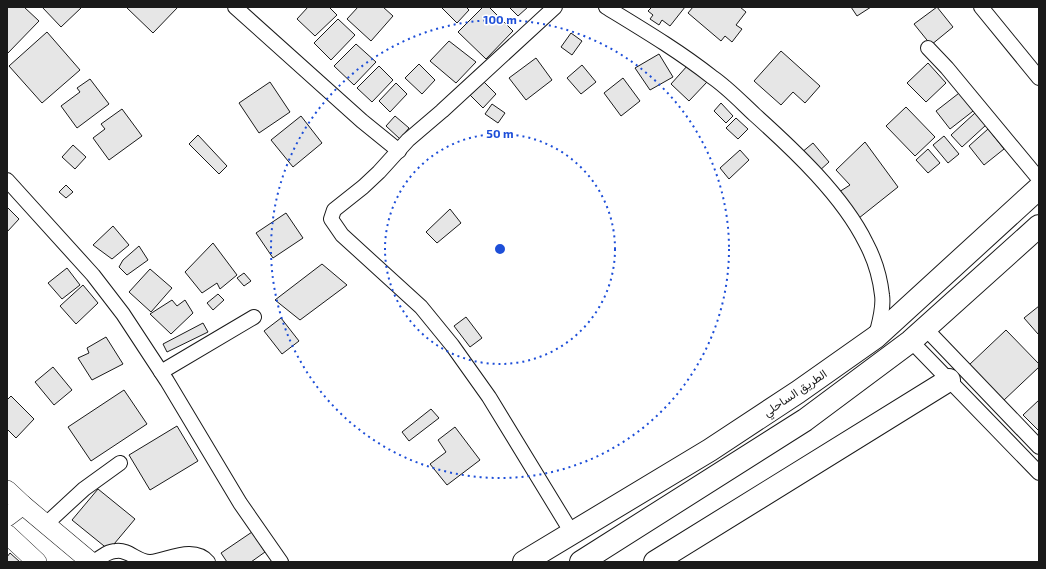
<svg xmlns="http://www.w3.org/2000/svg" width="1046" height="569" viewBox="0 0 1046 569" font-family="'Exo 2',Vazirmatn,sans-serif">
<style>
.building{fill:#e6e6e6;stroke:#1a1a1a}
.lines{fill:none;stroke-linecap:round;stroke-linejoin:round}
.street-casing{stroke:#1a1a1a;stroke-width:16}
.secondary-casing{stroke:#1a1a1a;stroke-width:20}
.highway-casing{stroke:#1a1a1a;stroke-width:24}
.street{stroke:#fff;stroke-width:14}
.secondary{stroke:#fff;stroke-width:19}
.highway{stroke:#fff;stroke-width:22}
.ring{fill:none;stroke:#1d4ed8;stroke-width:2;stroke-dasharray:2 4}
.labels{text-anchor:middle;stroke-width:3;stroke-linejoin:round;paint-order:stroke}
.street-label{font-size:12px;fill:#1a1a1a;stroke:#fff}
.centre{fill:#1d4ed8;stroke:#fff;stroke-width:2}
.ring-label{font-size:12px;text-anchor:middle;font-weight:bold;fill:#1d4ed8;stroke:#fff;stroke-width:3;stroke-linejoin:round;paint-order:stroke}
</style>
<rect width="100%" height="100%" fill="#fff"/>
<g class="building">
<polygon points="7,7 24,7 39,21 7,54"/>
<polygon points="42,7 82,7 61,27"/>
<polygon points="126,7 178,7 153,33"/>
<polygon points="308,7 329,7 337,15 315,36 297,19"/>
<polygon points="358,7 383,7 393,16 371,41 347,19"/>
<polygon points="441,7 466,7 469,10 457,23"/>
<polygon points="483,7 489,7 513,31 486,59 458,32"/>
<polygon points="509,7 528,7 518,16"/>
<polygon points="652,7 685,7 670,26 662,20 659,25 650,19 653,15 648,11"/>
<polygon points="693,7 740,7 746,12 736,25 742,29 732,42 725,36 721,41 688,13"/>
<polygon points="851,7 871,7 857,16"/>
<polygon points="937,7 953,27 931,45 914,24"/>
<polygon points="338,19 355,35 331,60 314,43"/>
<polygon points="47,32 80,70 42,103 9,66"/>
<polygon points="571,33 582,41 572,55 561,47"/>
<polygon points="449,41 476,62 456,83 430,61"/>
<polygon points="356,44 376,62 354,85 334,66"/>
<polygon points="781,51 820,86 805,103 793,92 781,105 754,81"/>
<polygon points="659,54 673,77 650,90 635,68"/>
<polygon points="536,58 552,80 526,100 509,78"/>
<polygon points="928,63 946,83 926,102 907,83"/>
<polygon points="419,64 435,80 422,94 405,78"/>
<polygon points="582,65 596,82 581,94 567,78"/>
<polygon points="688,65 707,82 689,101 671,84"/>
<polygon points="379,66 393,80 372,102 357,88"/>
<polygon points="623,78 640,101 621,116 604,93"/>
<polygon points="90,79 109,104 77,128 61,106 80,92 77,88"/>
<polygon points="270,82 290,112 259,133 239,103"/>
<polygon points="484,82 496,94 483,108 470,95"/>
<polygon points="396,83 407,94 390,112 379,101"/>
<polygon points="963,90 977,108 950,129 936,111"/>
<polygon points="721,103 733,116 726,123 714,111"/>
<polygon points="492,104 505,113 498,123 485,114"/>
<polygon points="906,107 935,137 915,156 886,126"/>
<polygon points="122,109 142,136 109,160 93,138 105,129 101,124"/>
<polygon points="975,113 986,125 962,147 951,135"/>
<polygon points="301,116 322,143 293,167 271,140"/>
<polygon points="395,116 409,128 400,139 386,126"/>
<polygon points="736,118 748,129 738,139 726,128"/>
<polygon points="988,129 1004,149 984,165 969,146"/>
<polygon points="198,135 227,166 219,174 189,144"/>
<polygon points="944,136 959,154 948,163 933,145"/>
<polygon points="865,142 898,187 859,218 839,192 850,185 836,170"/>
<polygon points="813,143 829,162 818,172 801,153"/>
<polygon points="73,145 86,157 75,169 62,157"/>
<polygon points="928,149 940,163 928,173 916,160"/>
<polygon points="740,150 749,160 729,179 720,168"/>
<polygon points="66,185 73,192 66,198 59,192"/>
<polygon points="7,207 19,219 7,232"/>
<polygon points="450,209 461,223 437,243 426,232"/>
<polygon points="286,213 303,238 273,258 256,233"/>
<polygon points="113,226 129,245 112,259 93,245"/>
<polygon points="213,243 237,275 220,289 217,283 202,293 185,272"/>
<polygon points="139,246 148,260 127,275 119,267 123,260"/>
<polygon points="322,264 347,285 300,320 275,300"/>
<polygon points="67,268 80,285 62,299 48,283"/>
<polygon points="150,269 172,288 151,312 129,292"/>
<polygon points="244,273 251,281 244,286 237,278"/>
<polygon points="83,285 98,303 76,324 60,306"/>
<polygon points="218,294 224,300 213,310 207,303"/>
<polygon points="172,300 177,306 185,300 193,313 171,334 150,314"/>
<polygon points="1039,306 1039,333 1038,334 1024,318"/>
<polygon points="466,317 482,338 470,347 454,326"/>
<polygon points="281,318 299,341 282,354 264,331"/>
<polygon points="203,323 208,332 167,352 163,344"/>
<polygon points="1006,330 1039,364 1039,367 1003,401 969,365"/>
<polygon points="106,337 123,364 92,380 78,358 89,353 87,348"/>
<polygon points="53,367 72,390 54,405 35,382"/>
<polygon points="124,390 147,424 91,461 68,427"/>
<polygon points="11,396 34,419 16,438 7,429 7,400"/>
<polygon points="1039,400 1039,431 1023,415"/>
<polygon points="431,409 439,418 409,441 402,432"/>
<polygon points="177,426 198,461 150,490 129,455"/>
<polygon points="455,427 480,460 447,485 430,464 446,452 438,440"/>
<polygon points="98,489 135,519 109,550 72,520"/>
<polygon points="252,532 265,552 251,562 227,562 221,553"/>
<polygon points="10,553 20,562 7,562 7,557"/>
</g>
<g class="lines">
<g class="street-casing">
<g id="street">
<polyline points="235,7 362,121 399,151"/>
<polyline points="555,7 442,111 408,140 379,172 363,187 334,210 331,219 342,235 421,307 452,345 489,397 572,533"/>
<path d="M606,7C642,29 679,51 712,77C728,88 741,102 755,115C794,150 843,196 866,243C874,258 880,277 882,295C884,308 879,323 876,336"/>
<polyline points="981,7 1039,78"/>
<polyline points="928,48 947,68 1039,179"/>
<polyline points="7,180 93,275 123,314 167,381 240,503 281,562"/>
<polyline points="925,328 1039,447"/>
<polyline points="911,341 1039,473"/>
<polyline points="161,372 254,317"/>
<polyline points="46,524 84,489 120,463"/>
<path d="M94,562C101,557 108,551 116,551C129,549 138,563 151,562C168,560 194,545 208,562"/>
</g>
</g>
<g class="secondary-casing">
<g id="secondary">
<polyline points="7,490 23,505 91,562"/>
<polyline points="7,517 23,505"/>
<polyline points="7,534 37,562"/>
</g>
</g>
<g class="highway-casing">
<g id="highway">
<polyline points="524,562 710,450 798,392 876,337 1039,188"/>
<polyline points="581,562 805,420 911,341 1039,226"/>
<polyline points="655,562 949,380"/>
</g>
</g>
<use href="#street" class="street"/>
<use href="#secondary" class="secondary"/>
<use href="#highway" class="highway"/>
</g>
<g class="ring">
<circle cx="500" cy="249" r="115"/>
<circle cx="500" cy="249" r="229"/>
</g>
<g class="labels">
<g class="street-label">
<text transform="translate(795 393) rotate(-34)" y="4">الطريق الساحلي</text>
</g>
</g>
<circle cx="500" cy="249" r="6" class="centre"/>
<g class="ring-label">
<text x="500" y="24">100 m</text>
<text x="500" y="138">50 m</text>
</g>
<rect width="1046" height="569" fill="none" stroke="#1a1a1a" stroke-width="16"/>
</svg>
